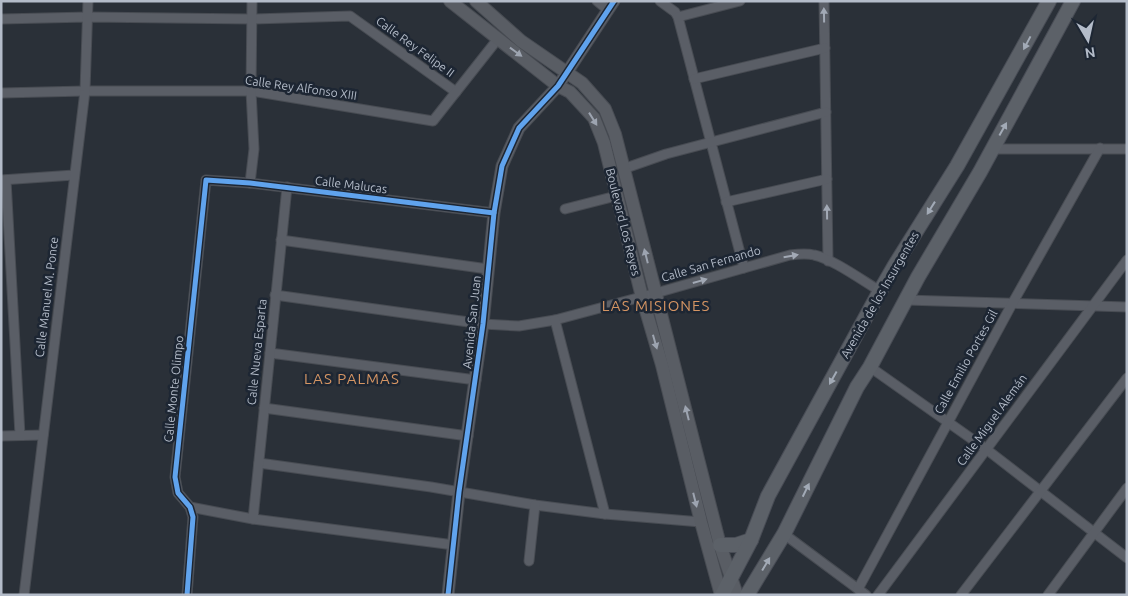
<svg xmlns="http://www.w3.org/2000/svg" width="1128" height="596" viewBox="0 0 1128 596" font-family="Ubuntu,sans-serif">
<style>
.lines{fill:none;stroke-linecap:round;stroke-linejoin:round}
.minor-casing{stroke:#484c53;stroke-width:11}
.tertiary-casing{stroke:#484c53;stroke-width:13}
.secondary-casing{stroke:#484c53;stroke-width:14}
.primary-casing{stroke:#484c55;stroke-width:16}
.minor{stroke:#5a5e66;stroke-width:9}
.tertiary{stroke:#5a5e66;stroke-width:11}
.secondary{stroke:#595d64;stroke-width:12}
.primary{stroke:#5c6168;stroke-width:14}
.cycleway-casing{stroke:#1d2633;stroke-width:8}
.cycleway{stroke:#60a3ed;stroke-width:5}
.oneway{fill:#a2a9b5}
.oneway2{fill:#a2aab6}
.oneway3{fill:#9da4b0}
.labels{text-anchor:middle;stroke-width:5;stroke-linejoin:round;paint-order:stroke}
.street-label{font-size:12px;fill:#b4bcc9;stroke:#1d2633}
.quarter-label{font-size:15px;letter-spacing:1px;fill:#d59563;stroke:#1d2633}
</style>
<rect width="100%" height="100%" fill="#2a3038"/>
<g class="lines">
<g class="minor-casing">
<g id="minor">
<polyline points="597,1 608,10"/>
<polyline points="660,1 675,12 678,17 744,268"/>
<polyline points="824,1 828,261"/>
<polyline points="678,17 740,1"/>
<polyline points="1,19 88,17 252,19 350,16 456,92"/>
<polyline points="694,79 825,48"/>
<polyline points="1,93 85,91 251,91 433,121 497,40"/>
<polyline points="993,149 1127,149"/>
<polyline points="623,169 666,154 826,112"/>
<polyline points="1,180 74,175"/>
<polyline points="6,180 20,435"/>
<polyline points="250,183 254,149 251,91 252,1"/>
<polyline points="726,202 827,179"/>
<polyline points="565,209 616,196"/>
<polyline points="281,240 488,269"/>
<path d="M275,295L483,324L519,326L555,320L656,293L790,255C798,254 806,253 814,255C833,259 863,281 880,291"/>
<polyline points="906,300 1127,307"/>
<polyline points="555,320 605,514"/>
<polyline points="270,353 476,380"/>
<polyline points="870,367 986,449 1127,558"/>
<polyline points="264,408 468,436"/>
<polyline points="1,436 43,435"/>
<polyline points="259,463 431,487 535,505 605,514 701,522"/>
<polyline points="190,507 253,519 454,545"/>
<polyline points="253,519 287,187"/>
<polyline points="784,534 866,595"/>
<polyline points="529,561 535,505"/>
<polyline points="858,589 1012,304 1100,148"/>
<polyline points="24,595 85,91 88,1"/>
<polyline points="187,595 193,517 190,507 178,493 175,477 206,180 250,183 494,213"/>
<polyline points="878,595 1127,260"/>
<polyline points="961,595 1127,378"/>
<polyline points="1048,595 1127,488"/>
</g>
</g>
<g class="tertiary-casing">
<polyline id="tertiary" points="448,595 459,492 483,324 494,213 502,166 519,128 558,86 614,1"/>
</g>
<g class="secondary-casing">
<g id="secondary">
<polyline points="450,1 558,86 570,92 594,118 604,143 642,297 662,365 701,522 721,595"/>
<polyline points="476,1 521,41 582,83 605,109 615,134 720,545 737,595"/>
</g>
</g>
<g class="primary-casing">
<g id="primary">
<polyline points="720,545 736,545 751,540"/>
<polyline points="722,595 751,540 768,496 880,291 895,265 957,166 1049,1"/>
<polyline points="747,595 784,534 857,387 870,367 918,277 980,172 1073,1"/>
</g>
</g>
<use href="#minor" class="minor"/>
<use href="#tertiary" class="tertiary"/>
<use href="#secondary" class="secondary"/>
<use href="#primary" class="primary"/>
<g class="cycleway-casing">
<g id="cycleway">
<polyline points="187,595 193,517 190,507 178,493 175,477 206,180 250,183 494,213"/>
<polyline points="448,595 459,492 483,324 494,213 502,166 519,128 558,86 614,1"/>
</g>
</g>
<use href="#cycleway" class="cycleway"/>
</g>
<defs><path id="oneway-solid" d="M-6-.8H1V-3.2L6.5 0L1 3.2V.8H-6Z" transform="scale(1.25)"/></defs>
<g class="oneway">
<use href="#oneway-solid" transform="translate(824 15) rotate(-91)"/>
<use href="#oneway-solid" transform="translate(827 212) rotate(-91)"/>
<use href="#oneway-solid" transform="translate(791 256) rotate(-10)"/>
<use href="#oneway-solid" transform="translate(700 281) rotate(-16)"/>
</g>
<g class="oneway2">
<use href="#oneway-solid" transform="translate(1027 43) rotate(118)"/>
<use href="#oneway-solid" transform="translate(1003 129) rotate(-61)"/>
<use href="#oneway-solid" transform="translate(931 208) rotate(122)"/>
<use href="#oneway-solid" transform="translate(833 378) rotate(119)"/>
<use href="#oneway-solid" transform="translate(806 490) rotate(-64)"/>
<use href="#oneway-solid" transform="translate(766 564) rotate(-59)"/>
</g>
<g class="oneway3">
<use href="#oneway-solid" transform="translate(516 52) rotate(36)"/>
<use href="#oneway-solid" transform="translate(593 119) rotate(58)"/>
<use href="#oneway-solid" transform="translate(646 256) rotate(-104)"/>
<use href="#oneway-solid" transform="translate(655 342) rotate(74)"/>
<use href="#oneway-solid" transform="translate(687 413) rotate(-104)"/>
<use href="#oneway-solid" transform="translate(695 500) rotate(76)"/>
</g>
<g class="labels">
<g class="street-label">
<text transform="translate(415 47) rotate(36)" y="4">Calle Rey Felipe II</text>
<text transform="translate(301 88) rotate(8)" y="4">Calle Rey Alfonso XIII</text>
<text transform="translate(351 185) rotate(7)" y="4">Calle Malucas</text>
<text transform="translate(623 222) rotate(76)" y="4">Boulevard Los Reyes</text>
<text transform="translate(711 264) rotate(-16)" y="4">Calle San Fernando</text>
<text transform="translate(880 295) rotate(-60)" y="4">Avenida de los Insurgentes</text>
<text transform="translate(47 297) rotate(-83)" y="4">Calle Manuel M. Ponce</text>
<text transform="translate(472 322) rotate(-84)" y="4">Avenida San Juan</text>
<text transform="translate(257 352) rotate(-84)" y="4">Calle Nueva Esparta</text>
<text transform="translate(966 362) rotate(-61)" y="4">Calle Emilio Portes Gil</text>
<text transform="translate(174 389) rotate(-84)" y="4">Calle Monte Olimpo</text>
<text transform="translate(992 420) rotate(-54)" y="4">Calle Miguel Alemán</text>
</g>
<g class="quarter-label">
<text x="656" y="311">LAS MISIONES</text>
<text x="352" y="384">LAS PALMAS</text>
</g>
</g>
<rect width="1128" height="596" fill="none" stroke="#b4bcc9" stroke-width="5"/>
<g transform="translate(1088 40) rotate(171)" stroke="#1d2633" stroke-width="4" paint-order="stroke">
<path d="M0-4L9 19L0 12L-9 19Z" fill="#b4bcc9"/>
<text y="-8" font-size="14" font-weight="bold" text-anchor="middle" fill="#b4bcc9">N</text>
</g>
</svg>
